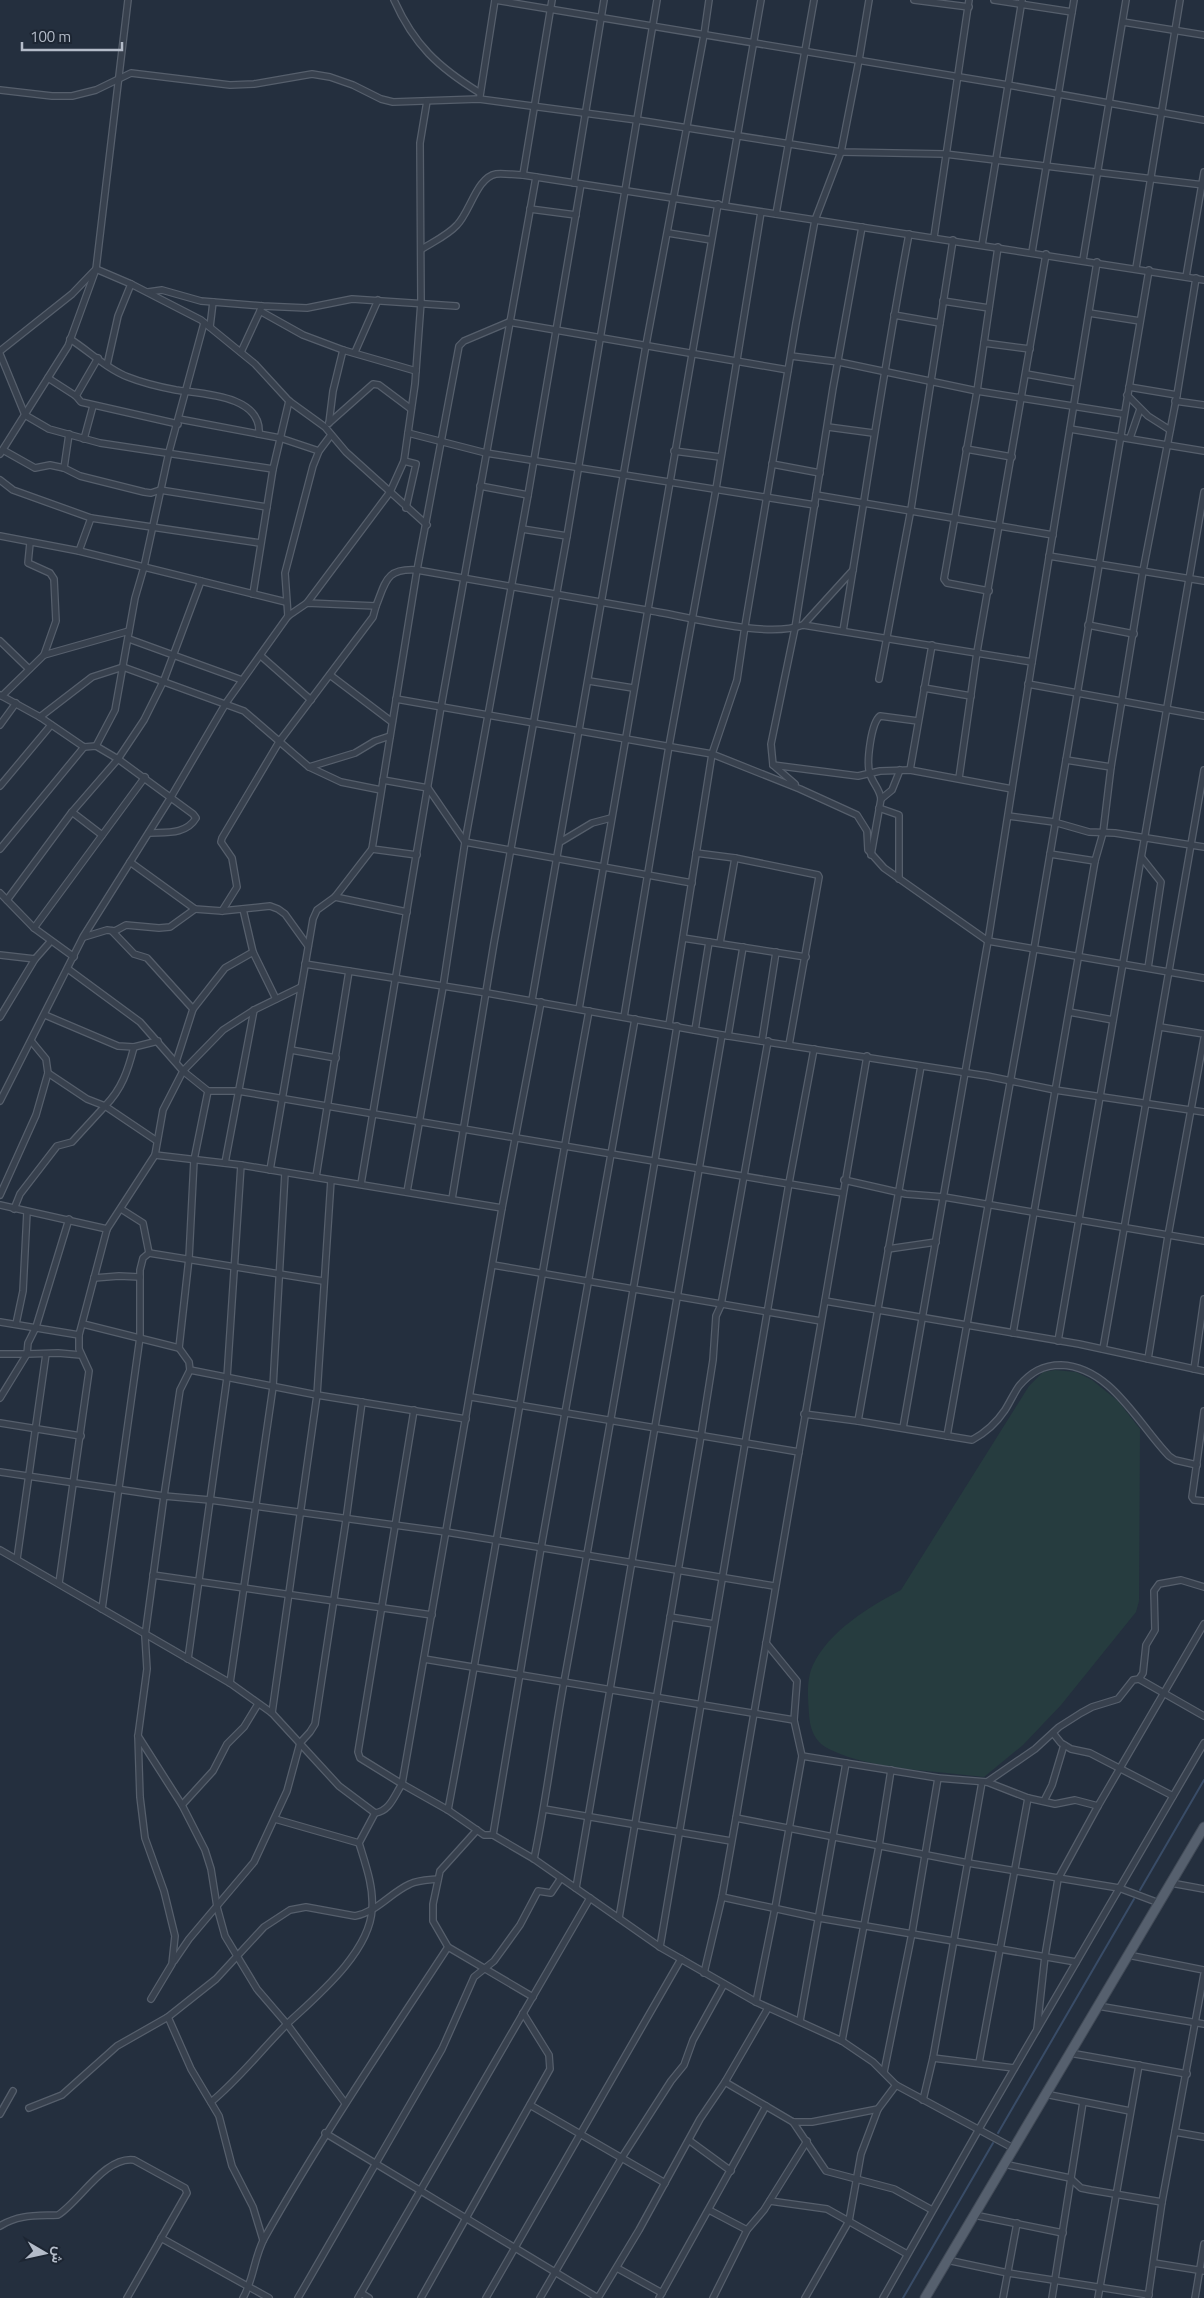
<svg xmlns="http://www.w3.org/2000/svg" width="1204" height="2298" viewBox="0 0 1204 2298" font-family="'Titillium Web',Vazirmatn,sans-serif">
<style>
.green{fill:#263c3f}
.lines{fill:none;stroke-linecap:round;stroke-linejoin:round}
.stream{stroke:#394c67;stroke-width:2}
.street-casing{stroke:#565f6c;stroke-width:8}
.primary-casing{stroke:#414a57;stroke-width:11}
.street{stroke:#38414e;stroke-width:5.5}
.primary{stroke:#56606e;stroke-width:9}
</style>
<rect width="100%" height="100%" fill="#242f3e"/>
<path class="green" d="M1055,1370L1076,1372L1092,1380L1118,1401L1140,1429L1139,1601L1136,1612L1061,1705L1023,1745L984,1777C937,1771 873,1770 831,1750C815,1743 810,1730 809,1714C808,1698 806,1680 813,1665C829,1631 869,1607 901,1590L1029,1386L1043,1372Z"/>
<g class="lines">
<g class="stream">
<polyline points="1140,1890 1204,1780"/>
<polyline points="998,2133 1134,1899"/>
<polyline points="903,2298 993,2143"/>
</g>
<g class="street-casing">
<g id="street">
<path d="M394,0C414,45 438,67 480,93"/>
<polyline points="495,0 1008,85 1204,120"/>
<polyline points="914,0 969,7"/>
<polyline points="994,0 1072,12"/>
<polyline points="1123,22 1204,35"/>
<polyline points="0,90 52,96 72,96 96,90 131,73 230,85 254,84 312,74 330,77 353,85 381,99 393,102 479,99 637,120 841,152 945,154 1204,185"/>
<polyline points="480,96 495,0"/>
<polyline points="523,175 552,0"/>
<polyline points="574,183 604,0"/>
<polyline points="725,206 761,0"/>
<polyline points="530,209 576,215"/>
<polyline points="776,214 814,0"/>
<polyline points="668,233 711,240"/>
<polyline points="934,237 969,0"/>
<polyline points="982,245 1022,0"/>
<path d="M422,249C433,242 448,235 457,225C470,212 477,177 496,174C504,173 514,175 523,175L1204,280"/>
<polyline points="1032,252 1074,0"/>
<polyline points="1083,260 1126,0"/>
<polyline points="1136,268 1180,0"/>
<polyline points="1186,277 1204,172"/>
<polyline points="148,292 162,290 201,301 262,306 307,308 352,299 456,306"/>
<polyline points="943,301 989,308"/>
<polyline points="262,306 260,311 303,335 343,350 416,371"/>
<polyline points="1089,313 1140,321"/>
<polyline points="894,315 940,323"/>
<polyline points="210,327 213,302"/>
<path d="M70,339C89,351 107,369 128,377C143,383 160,387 176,390C202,394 262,395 259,434"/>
<polyline points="984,343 1030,349"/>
<polyline points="0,351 72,294 96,269 131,284 201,320 255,364 289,401 325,427 346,452 427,525"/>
<polyline points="241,352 260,311"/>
<polyline points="355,352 378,300"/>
<polyline points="0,354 25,415 49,429 100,443 273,469"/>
<polyline points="791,356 839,362 977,391 1123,414"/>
<polyline points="107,365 118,316 131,284"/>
<polyline points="1026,374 1077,383"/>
<polyline points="48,378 76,396 81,402 178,424"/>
<polyline points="1129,387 1177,395"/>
<polyline points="1127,395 1148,416 1170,430"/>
<polyline points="76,396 98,358"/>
<polyline points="1175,401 1204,405"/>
<polyline points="179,419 280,438 319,451"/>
<polyline points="329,423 373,384 379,385 411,409"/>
<polyline points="329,423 333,391 343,350"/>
<polyline points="828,427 873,433"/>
<polyline points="1070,429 1204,451"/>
<polyline points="408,433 486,453 815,505"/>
<polyline points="1130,438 1140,409"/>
<polyline points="84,439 93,406"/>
<polyline points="966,449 1012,457"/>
<polyline points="3,450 35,468 50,465 64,468 80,476 144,492 151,493 160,490 267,507"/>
<polyline points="674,451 720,457"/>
<polyline points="0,454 68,346 96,269 128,0"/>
<polyline points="404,461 416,464 406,508"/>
<polyline points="772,464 820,473"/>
<polyline points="64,468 69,434"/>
<polyline points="0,480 13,490 91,518 260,543"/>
<polyline points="480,486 528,495"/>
<polyline points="816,495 1053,535"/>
<polyline points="522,529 567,536"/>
<polyline points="0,536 79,551 286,602"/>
<polyline points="30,543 28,563 50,573 54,579 56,621 44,655"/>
<polyline points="79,551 91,518"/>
<polyline points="1049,556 1204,581"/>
<polyline points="989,591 947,583 944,579 977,391 998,247"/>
<polyline points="253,594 273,469 289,401"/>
<polyline points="307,603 390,492 404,461 415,384 421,302 420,143 427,101"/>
<polyline points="288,616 285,573 313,466 319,451 331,435"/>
<polyline points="803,625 853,570"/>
<polyline points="1088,625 1134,634"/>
<path d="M843,631C865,498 884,366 909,234"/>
<polyline points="129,639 242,680"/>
<polyline points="0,641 29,669"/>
<polyline points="261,656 311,700"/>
<polyline points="330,675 392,722"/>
<polyline points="879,679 911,509 953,240"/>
<polyline points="589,681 633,688"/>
<polyline points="1028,684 1204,716"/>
<polyline points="924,688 971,696"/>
<path d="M0,695L40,717L84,747L96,746L118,759L193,814L196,818C186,835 165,832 149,833"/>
<polyline points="2,696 44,655 129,631"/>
<polyline points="396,699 712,754 800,789 857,815 867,831 868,850 884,868 988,941 1204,978"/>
<polyline points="40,717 92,677 123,667 244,711 309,767 341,782 381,790"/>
<polyline points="0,725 16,703"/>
<polyline points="96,746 115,710 135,598 144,567 169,452 204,323"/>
<polyline points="1066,760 1111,767"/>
<polyline points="773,765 858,776 880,771 910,770 1012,789"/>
<polyline points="309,767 355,753 375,741 390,736"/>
<polyline points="910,770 932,645"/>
<polyline points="959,778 977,652 1046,254"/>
<polyline points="383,780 428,788 465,842 692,883"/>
<polyline points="795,784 773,765 771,744 795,628 833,388 862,227"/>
<polyline points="0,786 51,725"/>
<polyline points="881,799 892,790 900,770"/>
<polyline points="879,808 899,815 899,879"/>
<polyline points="72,812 102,835"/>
<polyline points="1008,816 1054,822 1089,832 1115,833 1204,847"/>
<polyline points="562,841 592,823 611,818"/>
<polyline points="0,849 84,747"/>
<polyline points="696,853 735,858 818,875 819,877 789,1045"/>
<polyline points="1050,854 1095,861"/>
<polyline points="417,855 372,849 417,570 459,346 464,341 509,322 788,370"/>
<path d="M871,855L881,799C880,789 873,784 870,774C866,763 871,723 880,716L918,721"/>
<polyline points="1142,858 1161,882 1148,968"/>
<polyline points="130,862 195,909 222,911 270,906 278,909 285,914 308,946"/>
<polyline points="0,893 34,928 74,957"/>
<polyline points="335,897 407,912"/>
<polyline points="7,900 72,812 118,759 144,720 164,680 201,581"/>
<polyline points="243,909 253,952 276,999"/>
<polyline points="222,911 237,887 232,858 221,842 222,838 279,742 373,617 376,606"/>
<polyline points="34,928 145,777"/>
<polyline points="112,931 134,954 147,958 193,1009 176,1062"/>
<polyline points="84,937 107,930 115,931 126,925 159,928 170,927 195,909"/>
<polyline points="683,938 806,957"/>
<polyline points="720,943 735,858"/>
<polyline points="0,955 35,959 50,942"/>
<polyline points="305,964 487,993 722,1035 987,1076 1055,1090 1204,1112"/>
<polyline points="301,987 254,1010 223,1030 183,1071 208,1091 238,1091 843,1193"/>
<polyline points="532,1000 646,345 704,35 709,0"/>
<polyline points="541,1002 502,1208 402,1784 448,1810 484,1835 493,1835 534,1859 660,1947 756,2002 842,2041 873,2062 896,2085 1013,2148"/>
<polyline points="193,1009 225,968 253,952"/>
<polyline points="579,1009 718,204"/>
<polyline points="1069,1012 1113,1020"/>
<polyline points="45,1015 118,1046 134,1047 158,1041"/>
<polyline points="0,1017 35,959"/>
<polyline points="624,1017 669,746 716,489 761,212"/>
<polyline points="669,1025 712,754 737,680 745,626 796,323 815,220 841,152 859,60 869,0"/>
<polyline points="1160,1027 1204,1034"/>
<polyline points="695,1030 709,942"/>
<polyline points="728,1036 743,947"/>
<polyline points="762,1041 776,952"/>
<path d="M134,1047C128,1070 122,1089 105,1106L157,1141"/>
<polyline points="291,1050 336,1058"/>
<path d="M0,1101L83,937L171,797L226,703L288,616L307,603L376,606C386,581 386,568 417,570C494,584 570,597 646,610C687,616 766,639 803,625L1032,662L1097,262"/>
<polyline points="155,1155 241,1165 502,1208"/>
<polyline points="225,1163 254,1010"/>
<polyline points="270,1170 313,919 317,910 335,897 372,849"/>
<polyline points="316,1177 349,971"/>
<polyline points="844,1180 906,1194 944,1197 1204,1241"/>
<polyline points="361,1184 441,707 536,177"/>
<polyline points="407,1192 443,987 465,842 528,495 581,184"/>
<polyline points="0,1195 36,1115 48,1073"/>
<polyline points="452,1199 494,943 567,536 657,0"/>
<polyline points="0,1205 107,1229"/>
<polyline points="14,1209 20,1194 57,1146 72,1142 105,1106 87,1099 48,1073 46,1059 32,1042"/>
<polyline points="121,1209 143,1223 149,1253"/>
<polyline points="888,1249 936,1242"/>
<polyline points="149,1253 323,1281"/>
<polyline points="493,1265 821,1321"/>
<polyline points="94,1278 119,1276 140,1277"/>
<polyline points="825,1301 1079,1344 1204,1371"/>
<polyline points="0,1322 79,1335"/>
<polyline points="16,1324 23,1291 27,1212"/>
<polyline points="83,1324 179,1348"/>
<polyline points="1013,1333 1095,861 1103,833 1111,767 1143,571 1177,395 1196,278"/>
<polyline points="1058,1341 1204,492"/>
<polyline points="1103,1349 1204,770"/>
<polyline points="0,1354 27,1354 28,1343 36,1327 69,1219"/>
<polyline points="1148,1359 1168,1236 1204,1038"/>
<polyline points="1194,1369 1204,1299"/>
<polyline points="190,1370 317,1395 466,1419"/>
<polyline points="471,1397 799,1452"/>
<polyline points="0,1398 27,1354 58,1353 81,1355"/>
<polyline points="1204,1411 1192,1497 1194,1500 1204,1501"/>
<path d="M804,1414L858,1421L972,1440C985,1433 997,1422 1005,1410C1010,1402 1014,1393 1019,1386C1031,1372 1043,1365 1061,1365C1111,1367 1138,1424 1169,1456L1175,1460L1197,1465"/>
<polyline points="858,1421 921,1066"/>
<polyline points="0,1423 81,1436"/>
<polyline points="903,1428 988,941 1032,662"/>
<polyline points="947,1436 1034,949 1149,270"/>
<polyline points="0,1472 164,1496 210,1500 446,1532 774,1586"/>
<path d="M0,1550L230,1683L272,1713L339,1786L375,1813C390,1811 394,1796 402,1784L360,1758L358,1752L414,1410"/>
<polyline points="17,1559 46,1354"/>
<polyline points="153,1575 432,1615"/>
<polyline points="59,1583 89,1371 79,1349 79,1335 107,1229 155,1155 163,1110 183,1071 140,1022 68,969"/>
<polyline points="102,1609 140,1337 140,1270 143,1258 149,1253"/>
<polyline points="670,1617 714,1624"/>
<polyline points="188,1659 227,1378 241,1165"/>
<polyline points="424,1659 794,1720"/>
<polyline points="1139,1679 1204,1716"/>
<polyline points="230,1683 273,1387 285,1173"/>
<polyline points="272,1713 317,1395 331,1180"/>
<polyline points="1053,1733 1061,1743 1071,1749 1090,1753 1173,1796"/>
<polyline points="138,1736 182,1805 205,1850 211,1869 217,1907 225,1936 257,1989 287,2024 345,2103"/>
<polyline points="802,1756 938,1778 987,1782 1028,1798 1055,1804 1075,1800 1098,1806"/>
<polyline points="987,1782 1035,1749 1059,1727 1081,1713 1092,1707 1118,1699 1133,1680 1139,1679 1143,1673 1146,1645 1155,1630 1154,1591 1159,1584 1181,1580 1204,1587"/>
<polyline points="1044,1801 1052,1785 1064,1745"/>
<polyline points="182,1805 213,1771 227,1744 244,1727 258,1704"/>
<polyline points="544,1809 731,1841"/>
<path d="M448,1810C498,1544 540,1276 589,1011"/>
<polyline points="736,1818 968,1863 1119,1888 1159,1903"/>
<polyline points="275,1819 359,1843"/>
<polyline points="477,1830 440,1871 433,1904 433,1921 448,1947 533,1997"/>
<polyline points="493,1835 541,1548 635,1019"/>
<path d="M534,1859C547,1797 554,1734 566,1671C605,1456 642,1242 677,1026"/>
<polyline points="1171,1883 1204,1889"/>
<polyline points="576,1888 722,1035"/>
<polyline points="722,1897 819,1918 1076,1962"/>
<polyline points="619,1918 701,1436 713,1360 716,1316 721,1305 768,1041"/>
<polyline points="660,1947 789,1183 814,1049"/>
<polyline points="1128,1955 1204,1970"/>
<polyline points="174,1961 189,1939 254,1862 287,1791 300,1743 310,1732 315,1724 346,1520 362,1402"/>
<polyline points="704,1973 722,1897 736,1818 867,1056"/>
<polyline points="151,1999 172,1964 175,1936 164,1891 145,1838 140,1797 138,1736 147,1669 145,1636 164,1496 180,1390 190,1370 189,1362 179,1348 189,1258 194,1160 208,1091"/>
<polyline points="756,2002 775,1908 802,1756 794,1720 797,1681 766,1643"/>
<polyline points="1098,2006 1204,2024"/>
<polyline points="168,2017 191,2069 219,2116 232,2166 253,2207 263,2240"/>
<polyline points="800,2021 846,1763"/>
<polyline points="1037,2029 1045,1956 1058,1879 1098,1806 1204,1624"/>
<polyline points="842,2041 879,1846 891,1770"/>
<polyline points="1070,2053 1187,2074"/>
<polyline points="933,2058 1014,2068"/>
<polyline points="979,2063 1028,1798"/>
<polyline points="884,2072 912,1933 938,1778"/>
<polyline points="725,2082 793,2122 812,2122 878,2109 896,2085"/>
<polyline points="1045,2094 1130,2111"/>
<polyline points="923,2100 933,2058 982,1782"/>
<path d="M211,2102C240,2078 262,2049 288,2023C317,1996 370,1952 372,1909C374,1887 365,1863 359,1843L375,1813"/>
<polyline points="530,2105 665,2183"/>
<path d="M29,2108L62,2095L117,2046L168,2017L216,1979L264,1927L290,1910L306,1907L355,1916C377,1912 390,1893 410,1884C418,1880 429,1880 438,1879"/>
<polyline points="0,2114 13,2091"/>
<polyline points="793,2122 826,2171 894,2189 932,2210"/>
<polyline points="1175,2132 1204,2137"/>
<polyline points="325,2133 598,2298"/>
<polyline points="690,2141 731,2171"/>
<polyline points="1004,2164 1070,2178 1081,2188 1091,2190 1162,2202"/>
<polyline points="770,2201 827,2209 907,2254"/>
<polyline points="709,2210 747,2230"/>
<polyline points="974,2215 1063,2233"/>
<path d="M0,2226C19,2214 37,2216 58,2215C80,2201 105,2156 134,2160L185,2188L187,2193L127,2298"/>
<polyline points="161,2238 269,2298"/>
<polyline points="947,2260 1008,2273 1149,2295"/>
<polyline points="1154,2263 1204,2271"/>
<polyline points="617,2268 662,2293"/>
<polyline points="361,2293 369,2298"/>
<path d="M243,2298C254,2279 254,2256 265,2237C321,2138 385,2043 448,1947"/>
<polyline points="298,2298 442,2049 474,1977 494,1961 520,1925 538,1891 551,1893 561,1878"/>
<polyline points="358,2298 590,1898"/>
<polyline points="421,2298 550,2069 549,2055 523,2013"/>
<polyline points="486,2298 681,1959"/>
<polyline points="540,2298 621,2159 671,2081 684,2065 693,2040 724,1984"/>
<polyline points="598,2298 639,2230 700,2119 725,2082 768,2008"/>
<polyline points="659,2298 766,2106"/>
<polyline points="713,2298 747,2230 764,2210 807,2141"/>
<polyline points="805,2298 849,2221 861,2154 878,2109"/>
<polyline points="883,2298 979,2129 1204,1743"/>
<polyline points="1003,2298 1017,2223"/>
<polyline points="1052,2298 1083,2102"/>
<polyline points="1098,2298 1139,2065"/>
<polyline points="1148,2298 1162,2202 1204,1974"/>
<polyline points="1195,2298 1204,2244"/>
</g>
</g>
<g class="primary-casing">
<polyline id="primary" points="925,2298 1204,1827"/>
</g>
<use href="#street" class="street"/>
<use href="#primary" class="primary"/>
</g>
<g transform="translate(45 2253) rotate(99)" stroke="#1d2633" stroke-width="4" paint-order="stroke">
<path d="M0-4L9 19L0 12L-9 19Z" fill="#b4bcc9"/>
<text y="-8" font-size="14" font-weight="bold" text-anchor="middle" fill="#b4bcc9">ش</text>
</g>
<path d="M22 42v8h100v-8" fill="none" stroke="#b4bcc9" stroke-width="2.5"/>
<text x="30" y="42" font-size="15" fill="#b4bcc9" stroke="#1d2633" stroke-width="4" paint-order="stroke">100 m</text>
</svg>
